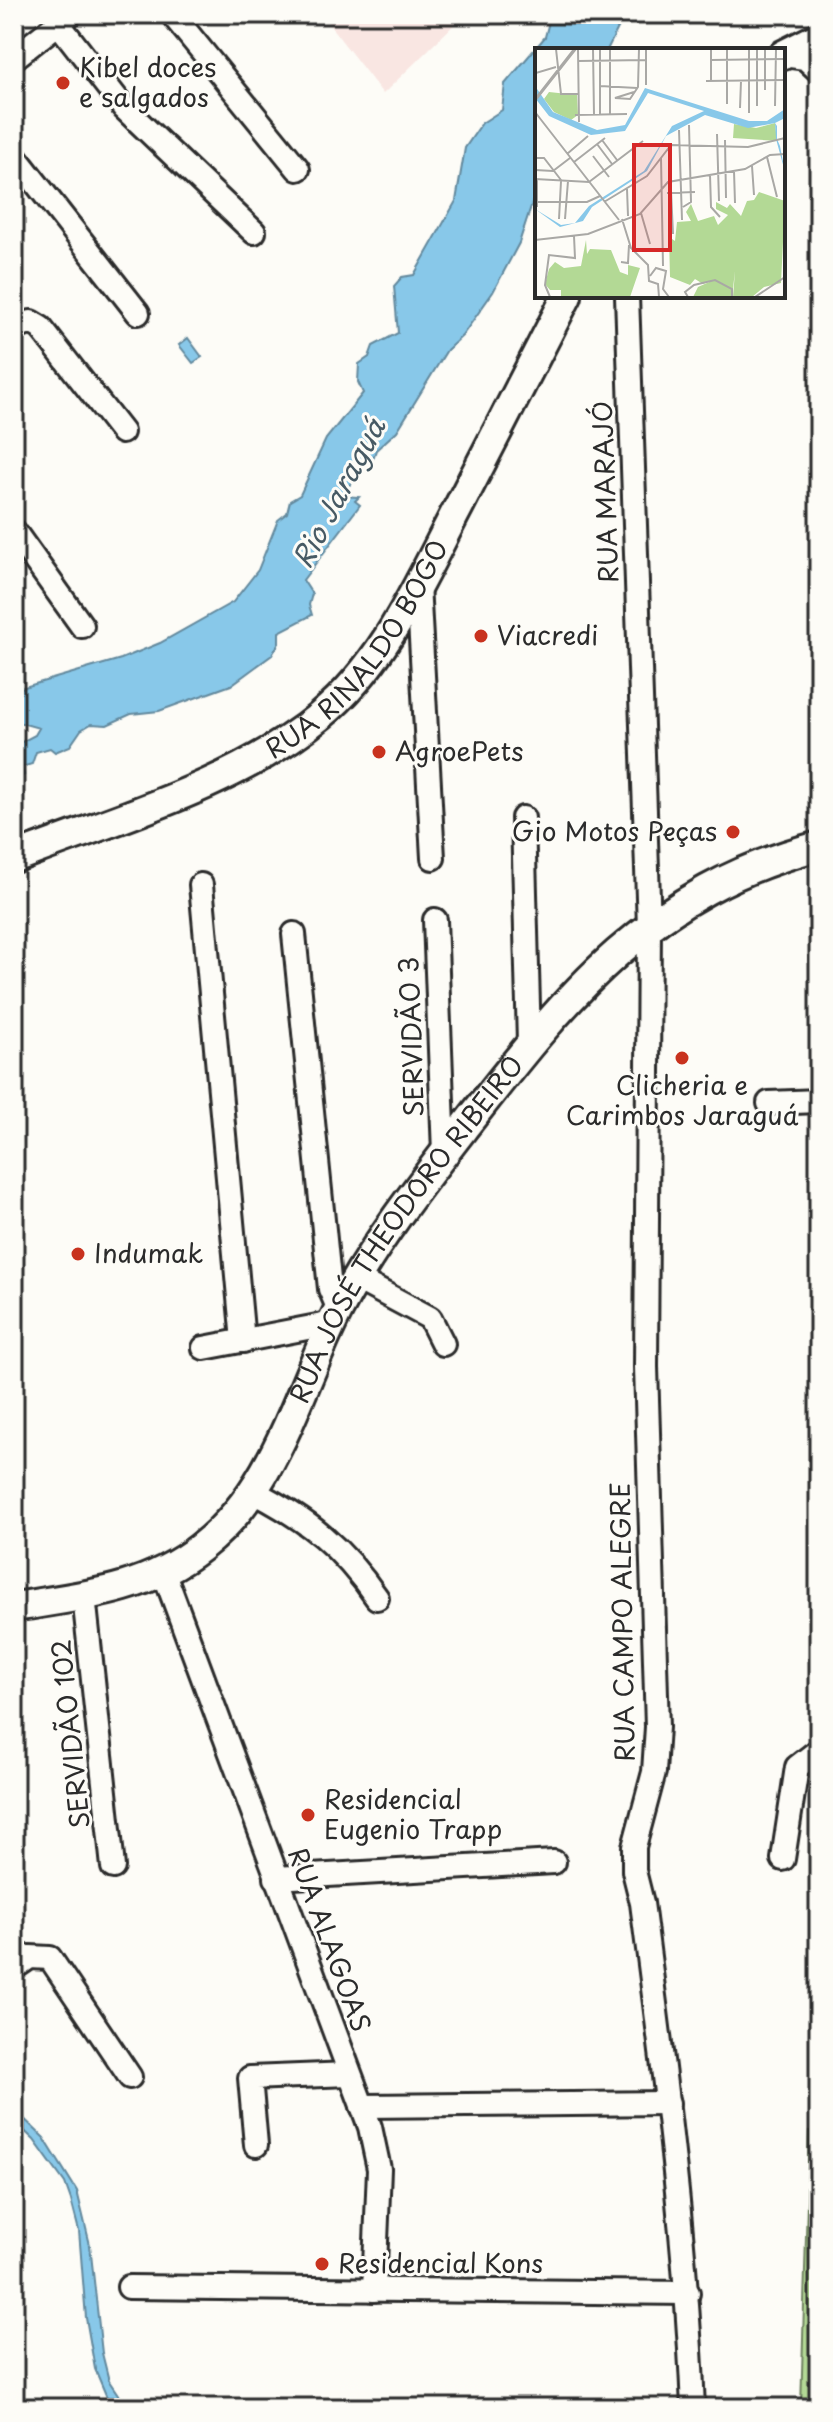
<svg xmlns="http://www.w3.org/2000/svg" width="833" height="2422" viewBox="0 0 833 2422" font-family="'Playpen Sans',sans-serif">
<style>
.built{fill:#f9e6e2}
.green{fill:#b3d995;stroke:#6f8260;stroke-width:2}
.water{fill:#88c8e9;stroke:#63899d;stroke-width:2}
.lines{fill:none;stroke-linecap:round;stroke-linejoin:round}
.minor-casing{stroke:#2b2b2b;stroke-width:28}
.major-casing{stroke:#2b2b2b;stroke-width:34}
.minor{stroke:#fdfcf7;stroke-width:22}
.major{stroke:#fdfcf7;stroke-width:28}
.poi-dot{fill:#c8321e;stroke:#fdfcf7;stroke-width:3}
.labels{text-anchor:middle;stroke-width:6;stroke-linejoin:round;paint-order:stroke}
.poi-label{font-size:26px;fill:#2b2b2b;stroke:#fdfcf7;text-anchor:start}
.street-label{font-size:26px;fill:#2b2b2b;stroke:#fdfcf7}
.water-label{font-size:28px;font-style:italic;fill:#475a64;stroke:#fdfcf7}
.inset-road{fill:none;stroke:#a9a8a5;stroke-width:2}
.view{fill:#d62828;fill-opacity:0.15;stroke:#d62828;stroke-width:4}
.inset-edge{fill:none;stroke:#2b2b2b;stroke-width:4}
</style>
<rect width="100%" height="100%" fill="#fdfcf7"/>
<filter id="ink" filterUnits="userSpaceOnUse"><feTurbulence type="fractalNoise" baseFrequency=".0125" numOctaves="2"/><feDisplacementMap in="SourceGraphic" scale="16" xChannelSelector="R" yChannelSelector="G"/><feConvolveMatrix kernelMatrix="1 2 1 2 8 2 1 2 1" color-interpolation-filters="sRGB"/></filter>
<g filter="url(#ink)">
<polygon class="built" points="321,14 465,14 383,94"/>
<polygon class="green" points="809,2131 819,2132 819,2408 801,2408"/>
<g class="water">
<polygon points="551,14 625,14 607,50 537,50 537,188 519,243 493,292 462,336 447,350 397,431 376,450 372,462 358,473 342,496 359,497 355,501 360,505 303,580 312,594 309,605 312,615 279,632 279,643 272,655 231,685 159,711 131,714 107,725 91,724 81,730 70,746 55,752 50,748 36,752 32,764 22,767 24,775 14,781 14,746 35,735 39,728 14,721 14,690 121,659 160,643 233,602 258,570 278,520 287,513 290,501 300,495 326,439 363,393 358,382 359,364 369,357 373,346 398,333 394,286 402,277 414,275 456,201 465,148 482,123 502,110 505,84 545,37"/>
<polygon points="188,338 202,357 193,363 179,345"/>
<polygon points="14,2109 44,2138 77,2191 90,2245 102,2353 109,2381 127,2408 111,2407 95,2369 86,2318 79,2231 71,2200 65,2183 34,2140 14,2121"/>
</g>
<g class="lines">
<g class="minor-casing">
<g id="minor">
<polyline points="172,14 298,169"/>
<polyline points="58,23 124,108 254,232"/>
<polyline points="783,55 805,58 819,71"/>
<polyline points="14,58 70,14"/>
<polyline points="14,155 138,313"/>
<path d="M627,296L649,926L646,1367L657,1727L654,1772L634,1847V1871L642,1903C664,2071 686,2238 693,2408"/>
<polyline points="14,329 31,322 41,328 122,432"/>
<polyline points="14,531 82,626"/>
<polyline points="418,584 433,858"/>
<polyline points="523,818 529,1043"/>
<polyline points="201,885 243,1341"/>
<polyline points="435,920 444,1153"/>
<polyline points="294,934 330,1289 339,1310"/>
<polyline points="769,1103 819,1101"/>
<polyline points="357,1279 430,1318 443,1344"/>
<polyline points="204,1348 333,1323"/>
<path d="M254,1492C308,1520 342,1547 377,1598"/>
<polyline points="164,1573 370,2127 379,2169 374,2290"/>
<polyline points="84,1596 113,1867"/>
<polyline points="783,1859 797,1767 819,1750"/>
<polyline points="276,1878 554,1862"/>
<polyline points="14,1968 30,1957 50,1958 130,2077"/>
<polyline points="362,2106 668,2103"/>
<polyline points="256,2145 250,2078 349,2074"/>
<polyline points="129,2287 688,2293"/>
</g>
</g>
<g class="major-casing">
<g id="major">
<polyline points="783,55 819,37"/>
<path id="s1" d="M14,858C116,818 235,786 320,716C386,662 420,580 459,506C495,436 531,366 567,296"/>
<path id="s2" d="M14,1607C82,1596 146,1591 201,1547C277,1488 297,1391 339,1309C374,1243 421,1183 466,1125C568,994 650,890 819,846"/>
</g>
</g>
<use href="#minor" class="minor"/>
<use href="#major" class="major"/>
</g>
</g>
<g class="poi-dot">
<circle cx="63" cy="83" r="8"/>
<circle cx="481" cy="636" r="8"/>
<circle cx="379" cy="752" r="8"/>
<circle cx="733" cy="832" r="8"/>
<circle cx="682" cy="1058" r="8"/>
<circle cx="78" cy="1254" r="8"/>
<circle cx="308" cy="1815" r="8"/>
<circle cx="322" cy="2264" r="8"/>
</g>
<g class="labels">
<g class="poi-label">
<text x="79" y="77">Kibel doces<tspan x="79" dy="30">e salgados</tspan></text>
<text x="497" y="645">Viacredi</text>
<text x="395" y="761">AgroePets</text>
<text x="717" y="841" text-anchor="end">Gio Motos Peças</text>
<text x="682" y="1095" text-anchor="middle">Clicheria e<tspan x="682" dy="30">Carimbos Jaraguá</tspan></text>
<text x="94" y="1263">Indumak</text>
<text x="324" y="1809">Residencial<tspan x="324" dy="30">Eugenio Trapp</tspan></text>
<text x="338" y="2273">Residencial Kons</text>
</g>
<g class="street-label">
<text transform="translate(606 492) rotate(-92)" y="9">RUA MARAJÓ</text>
<text dy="9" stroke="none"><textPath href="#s1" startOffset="414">RUA RINALDO BOGO</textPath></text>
<text transform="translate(412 1037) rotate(-92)" y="9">SERVIDÃO 3</text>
<text dy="9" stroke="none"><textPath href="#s2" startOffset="580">RUA JOSÉ THEODORO RIBEIRO</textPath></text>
<text transform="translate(623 1622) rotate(-91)" y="9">RUA CAMPO ALEGRE</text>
<text transform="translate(71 1734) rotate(-96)" y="9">SERVIDÃO 102</text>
<text transform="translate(329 1940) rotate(70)" y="9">RUA ALAGOAS</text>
</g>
<g class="water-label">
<text transform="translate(339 493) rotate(-62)" y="10">Rio Jaraguá</text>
</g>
</g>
<g transform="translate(535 48)">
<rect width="250" height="250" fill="#fdfcf7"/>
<path d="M14,44L42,47L43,67L36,72L19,64L9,51ZM240,75L242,93L198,90L199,76L221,80ZM224,144L250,153L246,235L229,239L217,249H198L200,223L197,249H158L163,239L181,231L168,236L160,231L155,237L135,229L134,189L140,193L142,174L156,173L151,164L156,156L163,173L179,168L183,177L193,167L181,161V154L192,160L195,156L206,168L212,153L219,152ZM51,192L52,206L55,201L76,202L85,224L93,227V217L105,220L95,249H16L26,248V242H15L10,236L14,221L20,214L29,220L46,218Z" fill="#b3d995"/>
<path d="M0,38L18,64L62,82L90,77L110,40L214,73H232L250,61V70L240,75L242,78V91L245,98L250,124L241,91L240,75L213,80L170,67L131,88L112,123L57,159L48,173L25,179L0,161L26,177L40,175L54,158L109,123L137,78L169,63L113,45L90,83L56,87L14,68L0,50Z" fill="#88c8e9"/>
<path class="inset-road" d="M21,1L26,46H44M43,1L44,74M58,1L59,67M65,1V67M75,1V66M176,1V33M192,1V56M176,12L250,11M43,13L111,12M0,14L1,25L21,19M171,33L250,32M111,37V1M65,38L102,40M230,42V1M99,44L80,50L95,51L103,39L104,1M0,51L39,1M0,53L41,1M222,58V1M240,58L241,1M205,60L206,33M0,64L84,172M214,65V1M40,67L92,66M144,82L147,172M182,86L184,153M67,92L82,112M190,92L191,150M62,96L77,116M134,99L138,186M32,106L53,88M58,108L74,129M232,109L242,149M0,110H9L26,132M126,110L128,218M39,114L70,90M217,118L219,147M0,122L18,123L35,110M199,123L200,155M175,127L176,159L185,169M0,131L54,134L108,93M92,141L93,168M132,145L160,144M0,154H52L65,148M69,154L112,128L136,97L213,99L250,90M2,159V131M148,159L156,154L154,77M106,165L115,196M24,171L26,133M30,171L33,133M87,171L96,200L113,217L114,233L123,236L124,249M0,192L53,186L105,166L133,134L210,121L235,107L250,106M86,214L93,215L94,197M115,228L121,220L131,223L128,241L134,249M15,249L10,237L14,207L40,210L39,188M153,249L150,244L159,237L180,232L197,241V249M220,249L250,229"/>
<path class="view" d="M99,97H135V202H99Z"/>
<rect width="250" height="250" class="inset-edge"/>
</g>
<rect width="833" height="2422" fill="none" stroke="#fdfcf7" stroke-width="48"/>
<rect x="24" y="24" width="785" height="2374" fill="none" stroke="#2b2b2b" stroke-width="3" filter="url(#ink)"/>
</svg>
